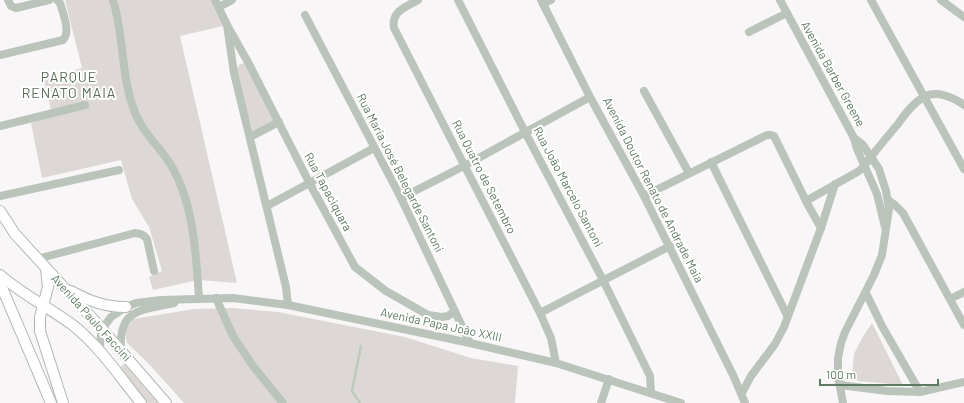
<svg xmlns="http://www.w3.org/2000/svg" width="964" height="403" viewBox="0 0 964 403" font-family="Barlow,sans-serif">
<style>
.green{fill:#ddd8d5}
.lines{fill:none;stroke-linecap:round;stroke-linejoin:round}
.stream{stroke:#becbbc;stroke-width:2.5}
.major-casing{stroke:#afb9b0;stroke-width:12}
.minor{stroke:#bac4bb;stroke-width:8}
.major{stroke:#fff;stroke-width:10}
.labels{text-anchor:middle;stroke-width:4;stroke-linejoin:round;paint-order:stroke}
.street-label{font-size:12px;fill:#5f7a62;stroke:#fff}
.quarter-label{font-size:14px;letter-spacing:1px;fill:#566c58;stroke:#fff}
</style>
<rect width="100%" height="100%" fill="#f9f6f7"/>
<g class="green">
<polygon points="65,0 215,0 227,25 180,36 237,283 198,280 153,290 149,277 162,271 149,227 132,199 121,160 42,178 31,123 82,106 51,109 43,78 82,68"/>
<polygon points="245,63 276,121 253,132 236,70 240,64"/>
<polygon points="232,308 278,312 405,337 471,358 518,366 515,403 184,403 149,364 127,343 125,330 133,319 194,309"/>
<polygon points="872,323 903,385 857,381 852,375 854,354 862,338"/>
<polygon points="124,364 158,403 148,403 118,369"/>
</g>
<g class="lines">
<polyline class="stream" points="360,403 352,391 361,346"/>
<g class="major-casing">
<g id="major">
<polyline points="0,211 15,234 102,329 166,403"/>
<polyline points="46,269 48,287 40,317 40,331 63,403"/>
<path d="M0,275C23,295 50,308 74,326C100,347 120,377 141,403"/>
<polyline points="0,283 51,403"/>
<path d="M71,291C89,301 105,307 126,307"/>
</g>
</g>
<g class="minor">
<polyline points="8,0 11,6 16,8 49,0"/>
<path d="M113,0C124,35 121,74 133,107C140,130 159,146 171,165C194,204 196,254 199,298"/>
<polyline points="215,0 227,25 234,73 286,287 288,305"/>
<path d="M418,0C406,7 391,11 394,28L540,313L551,338L556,363"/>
<polyline points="458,0 525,132 603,280 650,376 651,393"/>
<polyline points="541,0 590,97 644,196 733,375 745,403"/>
<polyline points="780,0 854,138 857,149 877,194 885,227"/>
<polyline points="871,0 964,169"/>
<polyline points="941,0 964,17"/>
<polyline points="543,4 551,0"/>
<polyline points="219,7 232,0"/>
<polyline points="305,15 401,198 470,343"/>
<polyline points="227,25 249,64 310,184 355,267 386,291 428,315 442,317 448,316 455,311"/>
<polyline points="749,32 787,13"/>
<path d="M0,55L63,40C71,32 63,13 60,3L57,0"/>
<polyline points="644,91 689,173"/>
<polyline points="0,126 85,105"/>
<polyline points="250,137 279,122"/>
<polyline points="711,162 787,315"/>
<polyline points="0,196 119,170"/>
<polyline points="644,196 767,135 771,135 774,136 808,205 821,228"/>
<polyline points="401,198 464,166 590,97"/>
<polyline points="888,200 895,205 903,213 964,325"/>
<path d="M806,201L859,171L865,165C875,151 887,137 898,124C905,114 913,103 924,97C936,90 953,97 964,105"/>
<polyline points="267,206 374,148"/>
<path d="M37,259L135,233C141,234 143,234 147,239L154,271"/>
<polyline points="866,293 882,326 920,392"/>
<polyline points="216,298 233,336 253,366 283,403"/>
<polyline points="950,299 964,292"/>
<polyline points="540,313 670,246"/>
<path d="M121,352C118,308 140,311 174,303"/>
<polyline points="101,354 100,343 102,329 111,317 126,307 136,303 161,300 233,298 288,305 470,343 556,363 681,403"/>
<polyline points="840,385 887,391 920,392 964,382"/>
<polyline points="742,393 751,376 775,344 784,327 821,228 835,184"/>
<polyline points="601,403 609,379"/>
<polyline points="843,403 838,376 838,358 841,343 845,332 874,275 882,255 889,209 886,191 879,169 863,145 854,138"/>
</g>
<use href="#major" class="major"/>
</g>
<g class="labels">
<g class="street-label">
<text transform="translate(833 74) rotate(61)" y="4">Avenida Barber Greene</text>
<text transform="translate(400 173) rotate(63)" y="4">Rua Maria José Belegarde Santoni</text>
<text transform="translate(484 177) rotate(63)" y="4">Rua Quatro de Setembro</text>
<text transform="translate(568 187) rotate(62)" y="4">Rua João Marcelo Santoni</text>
<text transform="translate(653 190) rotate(63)" y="4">Avenida Doutor Renato de Andrade Maia</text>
<text transform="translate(328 192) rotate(62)" y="4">Rua Tapaciquara</text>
<text transform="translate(91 318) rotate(48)" y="4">Avenida Paulo Faccini</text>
<text transform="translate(441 325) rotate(12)" y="4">Avenida Papa João XXIII</text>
</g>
<g class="quarter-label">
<text x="69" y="82">PARQUE<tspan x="69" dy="16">RENATO MAIA</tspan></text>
</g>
</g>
<path d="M820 379v6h118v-6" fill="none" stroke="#5f7a62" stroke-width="2"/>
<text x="826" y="379" font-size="12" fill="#5f7a62" stroke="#ffffff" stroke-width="3" paint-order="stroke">100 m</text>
</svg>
